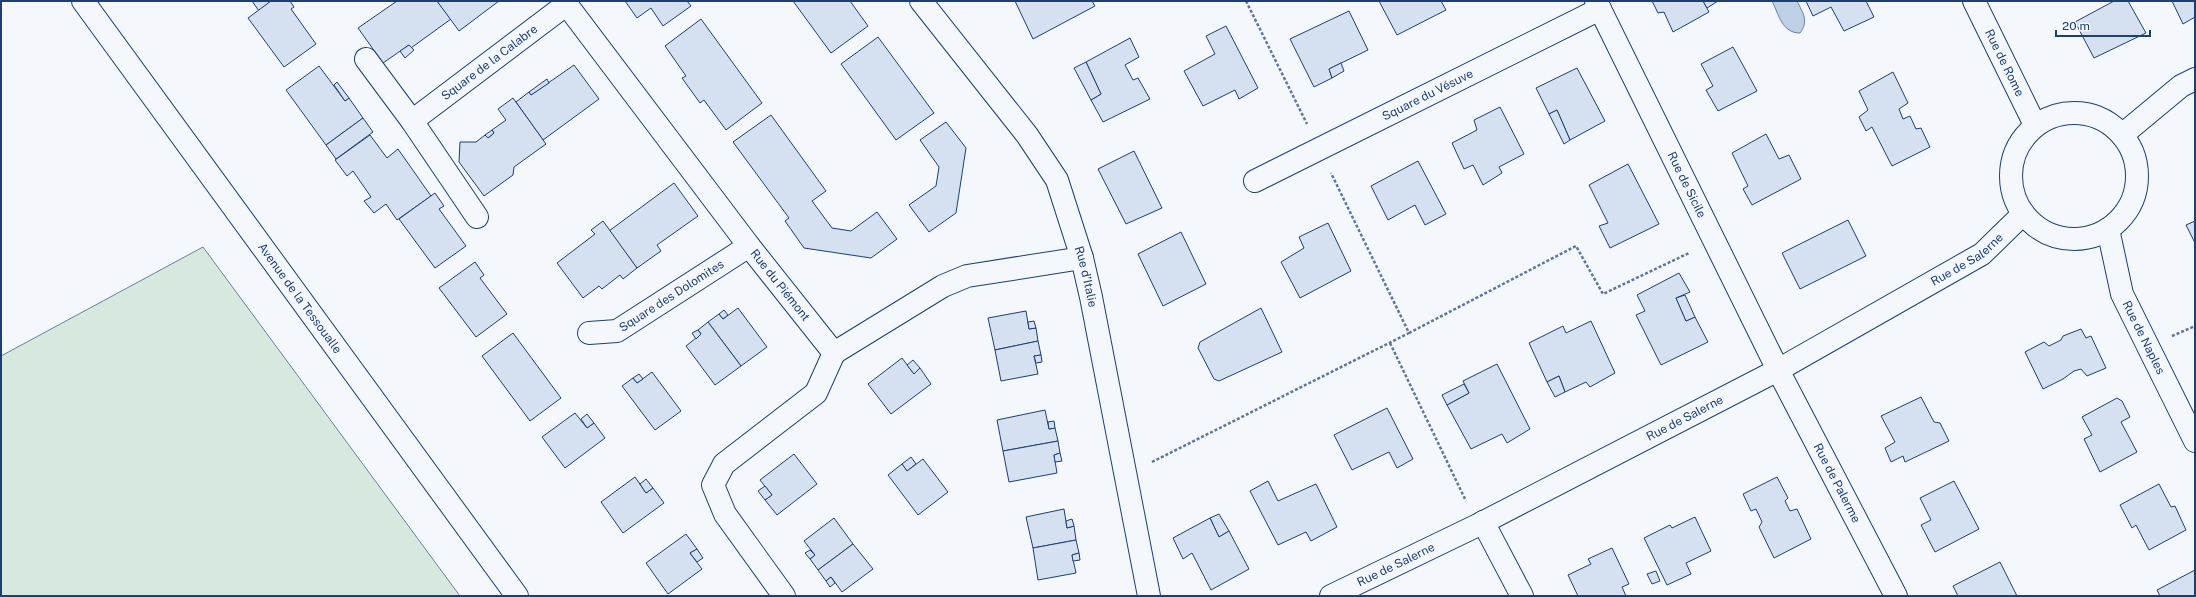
<svg xmlns="http://www.w3.org/2000/svg" width="2196" height="597" viewBox="0 0 2196 597" font-family="'Public Sans',sans-serif">
<style>
.green{fill:#d7e8df;stroke:#687fa3}
.water{fill:#bed0e5;stroke:#687fa3}
.building{fill:#d5e0f0;stroke:#1d3f73}
.lines{fill:none;stroke-linecap:round;stroke-linejoin:round}
.street-casing{stroke:#1d3f73;stroke-width:24}
.secondary-casing{stroke:#1d3f73;stroke-width:24}
.path{stroke:#5e769c;stroke-width:2.5;stroke-dasharray:3 2;stroke-linecap:butt}
.street{stroke:#f4f7fb;stroke-width:22}
.secondary{stroke:#f4f7fb;stroke-width:22}
.labels{text-anchor:middle;stroke-width:3;stroke-linejoin:round;paint-order:stroke}
.street-label{font-size:12px;fill:#1d3f73;stroke:#f4f7fb}
</style>
<rect width="100%" height="100%" fill="#f4f7fb"/>
<polygon class="green" points="203,247 460,596 1,596 1,356"/>
<path class="water" d="M1772,1H1797C1803,13 1809,21 1800,33C1782,33 1779,15 1772,1Z"/>
<g class="building">
<polygon points="252,1 271,1 259,11"/>
<polygon points="271,1 290,1 294,7 291,9 316,44 284,67 248,18"/>
<polygon points="397,1 437,1 451,19 411,48 409,45 383,63 358,28"/>
<polygon points="437,1 499,1 459,31"/>
<polygon points="625,1 687,1 691,6 663,26 651,8 637,18"/>
<polygon points="793,1 850,1 868,26 831,53"/>
<polygon points="1015,1 1092,1 1095,6 1033,39"/>
<polygon points="1379,1 1441,1 1446,10 1397,35"/>
<polygon points="1652,1 1703,1 1709,12 1673,32 1664,12 1658,13"/>
<polygon points="1703,1 1718,1 1707,8"/>
<polygon points="1806,1 1866,1 1874,17 1844,31 1831,7 1813,16"/>
<polygon points="2114,1 2128,1 2146,33 2094,58 2075,22"/>
<polygon points="2172,1 2195,1 2195,17 2183,24"/>
<polygon points="1349,11 1368,50 1329,69 1332,78 1314,87 1290,39"/>
<polygon points="701,19 762,103 726,130 704,100 700,103 682,78 686,76 665,46"/>
<polygon points="1226,26 1258,88 1239,99 1235,90 1203,106 1184,71 1215,54 1206,36"/>
<polygon points="878,37 934,113 896,140 841,64"/>
<polygon points="1130,38 1139,57 1125,65 1133,80 1138,78 1150,99 1103,122 1091,100 1101,94 1086,62"/>
<polygon points="409,45 414,50 405,58 400,51"/>
<polygon points="1733,47 1757,91 1718,111 1706,90 1713,86 1701,64"/>
<polygon points="1086,62 1101,94 1091,100 1074,68"/>
<polygon points="1341,63 1344,71 1332,78 1329,69"/>
<polygon points="574,65 599,99 543,140 516,102 529,92 531,95"/>
<polygon points="319,66 345,101 349,98 363,118 326,145 286,90"/>
<polygon points="1577,68 1605,121 1570,140 1557,110 1549,114 1536,88"/>
<polygon points="1893,72 1908,103 1899,109 1903,119 1910,116 1916,129 1921,128 1930,147 1892,166 1872,127 1866,131 1859,117 1868,110 1859,91"/>
<polygon points="547,79 549,83 531,95 529,92"/>
<polygon points="337,82 349,98 345,101 334,85"/>
<polygon points="513,98 546,144 514,167 513,175 484,196 459,162 460,142 476,142 485,135 488,138 494,133 492,130 506,120 498,109"/>
<polygon points="1500,107 1524,154 1499,167 1502,173 1483,185 1473,165 1464,169 1452,143 1477,130 1474,120"/>
<polygon points="1557,110 1570,140 1564,144 1549,114"/>
<polygon points="771,115 826,191 812,201 832,228 851,231 877,212 897,239 871,258 804,248 785,221 789,218 733,142"/>
<polygon points="363,118 373,132 336,159 326,145"/>
<polygon points="946,122 966,148 956,213 929,232 909,205 936,186 939,167 920,140"/>
<polygon points="492,130 494,133 488,138 485,135"/>
<polygon points="1766,134 1779,159 1789,155 1801,179 1752,205 1743,189 1748,186 1732,153"/>
<polygon points="370,135 387,158 398,149 431,196 397,220 386,204 374,213 364,201 371,197 353,171 347,176 335,160"/>
<polygon points="1134,151 1162,208 1126,224 1098,169"/>
<polygon points="1418,161 1446,214 1425,225 1415,205 1388,220 1371,186"/>
<polygon points="1628,164 1659,224 1610,248 1599,226 1608,223 1589,185"/>
<polygon points="674,183 698,216 657,245 661,251 637,268 609,231"/>
<polygon points="435,193 444,206 439,209 466,246 435,268 399,219"/>
<polygon points="1848,220 1866,256 1800,289 1782,253"/>
<polygon points="603,221 637,268 623,279 620,275 602,289 599,286 583,298 557,263 595,234 591,230"/>
<polygon points="2195,221 2195,243 2186,225"/>
<polygon points="1328,223 1351,271 1300,298 1281,262 1304,248 1299,237"/>
<polygon points="1181,232 1206,284 1163,306 1138,254"/>
<polygon points="475,262 484,275 480,278 507,314 476,337 439,288"/>
<polygon points="1679,273 1690,292 1676,298 1686,321 1695,317 1708,342 1661,365 1636,315 1645,311 1637,295"/>
<polygon points="1685,295 1695,317 1686,321 1676,298"/>
<polygon points="738,308 767,347 741,366 708,322 719,314 723,319"/>
<polygon points="1261,308 1282,352 1219,381 1214,379 1198,348 1200,342"/>
<polygon points="724,310 728,315 723,319 719,314"/>
<polygon points="1026,311 1029,329 1036,328 1038,341 995,350 988,318"/>
<polygon points="1034,321 1036,328 1029,329 1028,322"/>
<polygon points="1591,321 1615,373 1590,387 1586,382 1565,392 1559,376 1547,382 1529,343 1563,326 1566,333"/>
<polygon points="708,322 741,366 715,385 686,346 701,334 698,330"/>
<polygon points="2081,329 2086,338 2091,336 2106,368 2087,376 2081,369 2074,371 2063,379 2043,389 2025,352 2044,342 2049,346 2061,340 2063,336"/>
<polygon points="698,330 701,334 696,339 692,333"/>
<polygon points="513,333 561,398 530,421 482,356"/>
<polygon points="1038,341 1041,355 1034,356 1038,374 1001,381 995,350"/>
<polygon points="1041,355 1042,362 1036,363 1034,356"/>
<polygon points="902,358 914,374 920,368 931,384 891,414 868,384"/>
<polygon points="913,360 920,368 914,374 907,365"/>
<polygon points="1497,364 1530,429 1507,443 1502,434 1471,449 1447,405 1469,393 1463,381"/>
<polygon points="652,372 681,411 655,430 622,386 633,378 637,383"/>
<polygon points="639,374 643,379 637,383 633,378"/>
<polygon points="1559,376 1565,392 1555,397 1547,382"/>
<polygon points="1464,384 1469,393 1447,405 1442,395"/>
<polygon points="1921,397 1934,422 1940,423 1949,441 1905,462 1903,456 1891,462 1885,448 1895,442 1881,416"/>
<polygon points="2117,398 2122,401 2130,417 2121,422 2137,452 2100,472 2084,439 2092,435 2082,417"/>
<polygon points="1387,408 1413,459 1397,468 1389,452 1352,470 1334,435"/>
<polygon points="1045,410 1049,429 1055,428 1058,441 1003,451 997,420"/>
<polygon points="575,413 587,428 594,423 605,438 565,468 542,437"/>
<polygon points="587,414 594,423 587,428 581,419"/>
<polygon points="1054,421 1055,428 1049,429 1048,422"/>
<polygon points="1058,441 1060,453 1054,455 1057,473 1009,482 1003,451"/>
<polygon points="1060,453 1062,461 1055,462 1054,455"/>
<polygon points="794,454 817,484 777,515 765,500 772,495 760,480"/>
<polygon points="911,457 916,464 907,471 902,464"/>
<polygon points="923,459 948,492 918,515 888,475 902,464 907,471"/>
<polygon points="635,477 646,493 653,488 664,503 623,533 601,502"/>
<polygon points="1777,477 1788,498 1785,501 1790,511 1797,509 1811,539 1774,558 1759,527 1762,522 1756,509 1751,511 1743,494"/>
<polygon points="646,479 653,488 646,493 640,484"/>
<polygon points="1268,481 1278,501 1316,484 1337,527 1311,541 1306,532 1278,545 1250,491"/>
<polygon points="1954,481 1979,529 1935,552 1921,525 1931,520 1920,498"/>
<polygon points="2159,484 2171,507 2175,506 2186,530 2149,550 2136,525 2132,528 2120,505"/>
<polygon points="765,486 772,495 765,500 758,491"/>
<polygon points="1064,509 1067,528 1074,526 1076,540 1033,548 1026,517"/>
<polygon points="1219,514 1229,531 1219,537 1210,518"/>
<polygon points="1695,517 1711,551 1686,563 1691,574 1667,585 1644,538 1670,525 1672,528"/>
<polygon points="834,518 853,544 818,570 810,559 815,555 804,541"/>
<polygon points="1210,518 1219,537 1229,531 1249,569 1211,590 1192,553 1183,559 1173,538"/>
<polygon points="1072,519 1074,526 1067,528 1066,521"/>
<polygon points="686,534 697,549 690,553 702,569 668,594 646,563"/>
<polygon points="1076,540 1079,553 1072,555 1076,573 1038,580 1033,548"/>
<polygon points="853,544 873,569 842,592 831,577 826,581 818,570"/>
<polygon points="1612,548 1629,584 1622,587 1626,596 1578,596 1568,575 1591,564 1588,559"/>
<polygon points="697,549 703,558 697,562 690,553"/>
<polygon points="810,550 815,555 810,559 805,553"/>
<polygon points="1079,553 1080,560 1073,561 1072,555"/>
<polygon points="2000,562 2017,596 1958,596 1953,586"/>
<polygon points="2195,570 2195,596 2160,596 2157,590"/>
<polygon points="1656,571 1660,581 1652,584 1647,574"/>
<polygon points="831,577 835,583 830,587 826,581"/>
</g>
<g class="lines">
<g class="street-casing">
<g id="street">
<path id="s1" d="M564,1L749,246L834,353L943,286L967,276L1082,258"/>
<path id="s2" d="M1596,1L1778,370L1896,596"/>
<path id="s3" d="M1974,1L2035,125"/>
<polyline points="366,59 412,121"/>
<circle cx="2074" cy="176" r="63"/>
<polyline points="2122,135 2181,86 2195,79"/>
<path id="s4" d="M1255,181L1600,9"/>
<path id="s5" d="M477,217L412,121L567,4"/>
<path id="s6" d="M2108,229L2122,294L2195,441"/>
<path id="s7" d="M589,333L617,331L749,246"/>
<polyline points="1483,522 1522,596"/>
<polyline points="784,596 725,514 713,485 724,464 816,393 834,353"/>
<path id="s8" d="M1331,596L1478,525L1778,370L1982,254L2023,214"/>
</g>
</g>
<g class="secondary-casing">
<g id="secondary">
<path id="s9" d="M83,1L517,596"/>
<path id="s10" d="M921,1L1027,135L1057,180L1082,258L1091,297L1149,596"/>
</g>
</g>
<g class="path">
<polyline points="1246,1 1307,124"/>
<polyline points="1409,333 1576,246 1603,294 1689,253"/>
<polyline points="2172,336 2195,326"/>
<polyline points="1390,343 1466,501"/>
<polyline points="1152,462 1409,333 1331,173"/>
</g>
<use href="#street" class="street"/>
<use href="#secondary" class="secondary"/>
</g>
<g class="labels">
<g class="street-label">
<text dy="4" stroke="none"><textPath href="#s5" startOffset="213">Square de la Calabre</textPath></text>
<text dy="4" stroke="none"><textPath href="#s3" startOffset="69">Rue de Rome</textPath></text>
<text dy="4" stroke="none"><textPath href="#s4" startOffset="193">Square du Vésuve</textPath></text>
<text dy="4" stroke="none"><textPath href="#s2" startOffset="205">Rue de Sicile</textPath></text>
<text dy="4" stroke="none"><textPath href="#s8" startOffset="720">Rue de Salerne</textPath></text>
<text dy="4" stroke="none"><textPath href="#s10" startOffset="326">Rue d’Italie</textPath></text>
<text dy="4" stroke="none"><textPath href="#s1" startOffset="357">Rue du Piémont</textPath></text>
<text dy="4" stroke="none"><textPath href="#s7" startOffset="93">Square des Dolomites</textPath></text>
<text dy="4" stroke="none"><textPath href="#s9" startOffset="368">Avenue de la Tessoualle</textPath></text>
<text dy="4" stroke="none"><textPath href="#s6" startOffset="115">Rue de Naples</textPath></text>
<text dy="4" stroke="none"><textPath href="#s8" startOffset="396">Rue de Salerne</textPath></text>
<text dy="4" stroke="none"><textPath href="#s2" startOffset="539">Rue de Palerme</textPath></text>
<text dy="4" stroke="none"><textPath href="#s8" startOffset="72">Rue de Salerne</textPath></text>
</g>
</g>
<rect width="2196" height="597" fill="none" stroke="#1d3f73" stroke-width="4"/>
<path d="M2056 30v6h94v-6" fill="none" stroke="#1d3f73" stroke-width="2"/>
<text x="2062" y="30" font-size="12" fill="#1d3f73" stroke="#f4f7fb" stroke-width="3" paint-order="stroke">20 m</text>
</svg>
